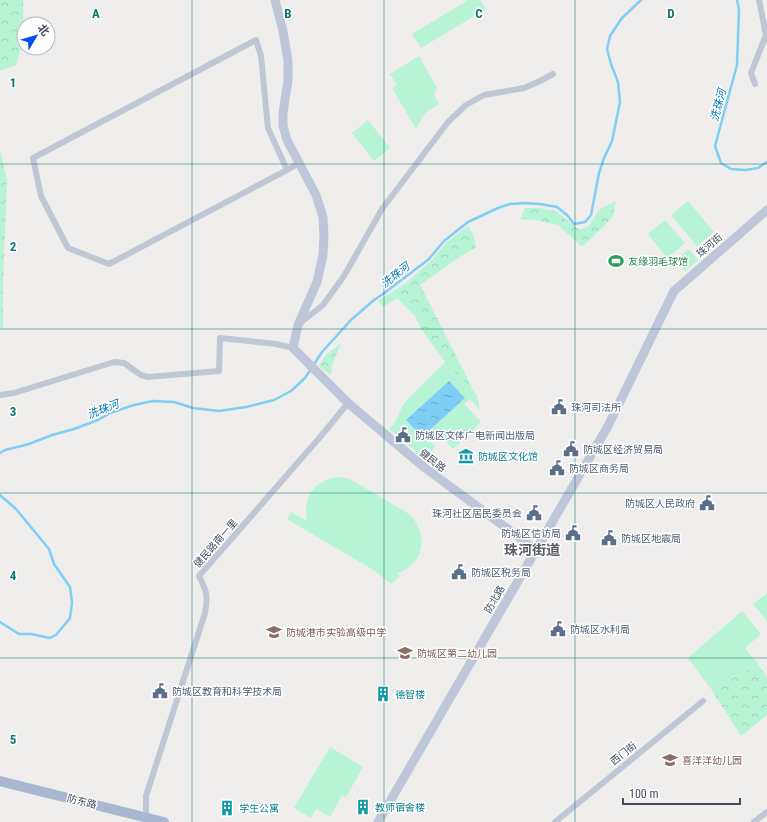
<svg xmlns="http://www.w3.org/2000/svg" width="767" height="822" viewBox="0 0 767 822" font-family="'Roboto Condensed','Noto Sans SC',sans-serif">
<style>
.green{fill:#b6f4d5}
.forest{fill:url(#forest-crowns)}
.water{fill:url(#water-ripples)}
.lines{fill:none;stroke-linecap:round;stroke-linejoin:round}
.stream{stroke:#7ecef6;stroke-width:2.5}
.street{stroke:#bfc7d4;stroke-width:6}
.secondary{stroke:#bdc7d9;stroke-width:9}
.primary{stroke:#a9b8d0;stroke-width:10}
.grid{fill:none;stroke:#0f766e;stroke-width:1;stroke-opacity:0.55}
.labels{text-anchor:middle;stroke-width:3;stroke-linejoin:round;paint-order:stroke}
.street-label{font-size:10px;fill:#434e5d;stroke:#fff}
.leisure-label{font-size:10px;fill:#27864d;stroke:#fff;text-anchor:start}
.service-label{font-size:10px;fill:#4e5e75;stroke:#fff;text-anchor:start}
.culture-label{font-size:10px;fill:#0d838f;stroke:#fff;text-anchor:start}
.education-label{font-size:10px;fill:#785e54;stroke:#fff;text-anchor:start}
.water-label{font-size:11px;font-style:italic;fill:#0077b3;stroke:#fff}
.district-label{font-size:14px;font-weight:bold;fill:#595c63;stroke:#fff}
.grid-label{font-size:13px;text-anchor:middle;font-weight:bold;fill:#0f766e;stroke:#fff;stroke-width:3;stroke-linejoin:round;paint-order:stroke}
</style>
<defs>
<pattern id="forest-crowns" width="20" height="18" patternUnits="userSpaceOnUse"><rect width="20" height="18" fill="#b6f4d5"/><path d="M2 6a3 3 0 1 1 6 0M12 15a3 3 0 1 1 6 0" fill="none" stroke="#9ed3b9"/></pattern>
<pattern id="water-ripples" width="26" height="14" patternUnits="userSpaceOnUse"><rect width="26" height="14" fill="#7ecef6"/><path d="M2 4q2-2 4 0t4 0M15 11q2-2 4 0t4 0" fill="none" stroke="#69a9ca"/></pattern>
</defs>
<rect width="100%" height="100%" fill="#f0eded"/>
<g class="green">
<polygon points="468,0 480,0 486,9 421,48 412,34"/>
<polygon points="419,56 437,88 434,95 439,104 425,113 416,129 392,88 397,85 390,74"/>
<polygon points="368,120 390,148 374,161 352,133"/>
<polygon points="688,201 714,232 697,246 671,215"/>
<polygon points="665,220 685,243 667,258 648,234"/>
<polygon points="689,249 698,260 685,271 676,260"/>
<polygon points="445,362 477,395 480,410 470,399 464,404 481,422 453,449 436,432 429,440 435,447 425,459 389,429 395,422 404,403"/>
<path d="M338,477L350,479L409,514C429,533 425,565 397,573L400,576L391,584L375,571L287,519L291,512L307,521C303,498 313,481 338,477Z"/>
<polygon points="767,593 767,621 753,604"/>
<polygon points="742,611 761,634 745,648 758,664 711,689 688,658"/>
<polygon points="330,747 363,767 346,797 342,795 330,817 316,809 311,818 294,808"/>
</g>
<g class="forest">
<polygon points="0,0 23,0 24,38 16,65 0,71"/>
<polygon points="0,149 7,181 3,284 3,329 0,327"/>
<polygon points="616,201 613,216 604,226 582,247 558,225 535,220 520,219 525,208 539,208 556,211 574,226 579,229 588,227 600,209"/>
<polygon points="468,226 474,236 476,248 461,256 420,285 472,387 470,388 445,362 421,329 416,317 397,298 383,307 378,301 409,281 432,260 447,242"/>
<polygon points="341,343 331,368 332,369 330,375 319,366 325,356"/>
<polygon points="758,664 767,677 767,715 741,736 711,689"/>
</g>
<polygon class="water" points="449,381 465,398 422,437 406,420"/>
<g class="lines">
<g class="stream">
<polyline points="737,0 739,9 737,65 715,146 721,163 731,169 745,170 758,168 767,162"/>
<polyline points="0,453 5,450 29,444 52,435 74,429 98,420 110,413 134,405 153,401 174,402 193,408 219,411 246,407 274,400 291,391 305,378 322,352 351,320 374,300 383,294 429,259 444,241 468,222 498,208 510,204 525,203 540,204 557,207 567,215 574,224 585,222 591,215 599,173 604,158 612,141 620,102 618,82 611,64 607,49 610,36 622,18 641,0"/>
<polyline points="0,495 16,509 49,549 54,564 70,587 72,603 70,618 56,635 50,638 31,634 19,634 0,622"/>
</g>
<g class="street">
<polyline points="755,84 751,73 766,35 759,0"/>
<polyline points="287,170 268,128 261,56 256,40 33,158 41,196 68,248 109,264 287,170 299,163"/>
<polyline points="299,324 323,305 344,276 382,209 448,122 466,105 484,95 524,88 540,81 553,74"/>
<polyline points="0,395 14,393 114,362 124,363 141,375 148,377 219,371 220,338 276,344 293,348"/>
<path d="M146,820V796L205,613C208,595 207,592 199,576L321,436L348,403"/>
<polyline points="555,822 703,701"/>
<polyline points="754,822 767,812"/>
</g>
<g class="secondary">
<polyline points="275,0 283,31 288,61 288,80 283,113 283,126 287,140 316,195 323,217 324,236 323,255 317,282 298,325 293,348 348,403 425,468 535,549"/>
<polyline points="378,822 608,426 674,291 767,210"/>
</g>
<polyline class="primary" points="0,781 164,822"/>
</g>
<path class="grid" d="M192,0V822M384,0V822M575,0V822M0,164H767M0,329H767M0,493H767M0,658H767"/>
<defs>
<g id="stadium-bare" transform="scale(1.2)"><path d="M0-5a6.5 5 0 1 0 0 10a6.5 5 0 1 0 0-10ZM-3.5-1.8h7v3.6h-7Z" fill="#2e9e5b" stroke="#fff" stroke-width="2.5" paint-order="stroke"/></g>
<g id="civic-bare" transform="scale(1.2)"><path d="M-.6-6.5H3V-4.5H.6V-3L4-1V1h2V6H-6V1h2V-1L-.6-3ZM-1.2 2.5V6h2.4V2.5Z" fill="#5c6f8a" stroke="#fff" stroke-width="2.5" paint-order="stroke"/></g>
<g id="museum-bare" transform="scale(1.2)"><path d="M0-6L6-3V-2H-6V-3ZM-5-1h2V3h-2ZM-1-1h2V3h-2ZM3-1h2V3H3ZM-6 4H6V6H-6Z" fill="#0f9aa8" stroke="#fff" stroke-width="2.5" paint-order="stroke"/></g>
<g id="school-bare" transform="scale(1.2)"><path d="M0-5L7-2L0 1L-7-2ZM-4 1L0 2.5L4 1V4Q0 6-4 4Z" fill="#8d6e63" stroke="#fff" stroke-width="2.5" paint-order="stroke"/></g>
<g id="building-bare" transform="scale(1.2)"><path d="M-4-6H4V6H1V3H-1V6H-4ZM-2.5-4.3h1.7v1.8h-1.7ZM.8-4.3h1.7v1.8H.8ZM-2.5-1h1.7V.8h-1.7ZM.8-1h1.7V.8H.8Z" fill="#0f9aa8" stroke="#fff" stroke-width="2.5" paint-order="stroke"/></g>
</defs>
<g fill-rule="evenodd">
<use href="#stadium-bare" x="616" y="261"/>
<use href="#civic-bare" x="559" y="407"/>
<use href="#civic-bare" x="403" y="435"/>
<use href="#civic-bare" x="571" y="449"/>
<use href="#museum-bare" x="466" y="456"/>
<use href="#civic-bare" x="557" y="468"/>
<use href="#civic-bare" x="707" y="503"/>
<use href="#civic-bare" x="534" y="513"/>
<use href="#civic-bare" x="573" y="533"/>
<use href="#civic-bare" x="609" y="538"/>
<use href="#civic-bare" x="459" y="572"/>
<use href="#civic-bare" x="558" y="629"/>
<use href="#school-bare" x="274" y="632"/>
<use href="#school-bare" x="405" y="653"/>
<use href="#civic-bare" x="160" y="691"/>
<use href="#building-bare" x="383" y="694"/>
<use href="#school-bare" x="670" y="760"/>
<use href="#building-bare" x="363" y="807"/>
<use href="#building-bare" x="227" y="808"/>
</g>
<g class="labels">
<g class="street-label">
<text transform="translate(709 245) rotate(-41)" y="4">珠河街</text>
<text transform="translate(433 460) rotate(38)" y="4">健民路</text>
<text transform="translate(215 543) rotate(-49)" y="4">健民路南一里</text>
<text transform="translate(494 599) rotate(-60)" y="4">防北路</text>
<text transform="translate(623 753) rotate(-39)" y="4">西门街</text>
<text transform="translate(82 801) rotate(14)" y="4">防东路</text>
</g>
<g class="leisure-label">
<text x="628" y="265">友缘羽毛球馆</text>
</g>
<g class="service-label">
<text x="571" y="411">珠河司法所</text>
<text x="415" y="439">防城区文体广电新闻出版局</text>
<text x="583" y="453">防城区经济贸易局</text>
<text x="569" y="472">防城区商务局</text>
<text x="695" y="507" text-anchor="end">防城区人民政府</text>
<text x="522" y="517" text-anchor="end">珠河社区居民委员会</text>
<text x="561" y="537" text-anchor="end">防城区信访局</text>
<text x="621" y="542">防城区地震局</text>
<text x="471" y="576">防城区税务局</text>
<text x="570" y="633">防城区水利局</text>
<text x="172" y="695">防城区教育和科学技术局</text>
</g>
<g class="culture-label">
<text x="478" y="460">防城区文化馆</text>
<text x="395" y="698">德智楼</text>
<text x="375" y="811">教师宿舍楼</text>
<text x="239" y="812">学生公寓</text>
</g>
<g class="education-label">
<text x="286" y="636">防城港市实验高级中学</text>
<text x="417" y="657">防城区第二幼儿园</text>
<text x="682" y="764">喜洋洋幼儿园</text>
</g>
<g class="water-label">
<text transform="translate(718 105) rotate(-75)" y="4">洗珠河</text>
<text transform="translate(395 275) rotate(-38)" y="4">洗珠河</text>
<text transform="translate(103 409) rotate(-21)" y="4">洗珠河</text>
</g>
<g class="district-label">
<text x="532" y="555">珠河街道</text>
</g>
</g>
<g class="grid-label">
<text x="96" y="18">A</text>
<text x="288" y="18">B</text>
<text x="479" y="18">C</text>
<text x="671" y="18">D</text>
<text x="13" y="87">1</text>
<text x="13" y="251">2</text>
<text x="13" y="416">3</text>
<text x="13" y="580">4</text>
<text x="13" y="744">5</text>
</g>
<g transform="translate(36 36) rotate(52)"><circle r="19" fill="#ffffff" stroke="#b4b8be"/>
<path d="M0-3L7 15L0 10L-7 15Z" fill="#054ff2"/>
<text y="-6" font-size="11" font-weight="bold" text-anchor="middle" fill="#434e5d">北</text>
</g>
<path d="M623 798v6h117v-6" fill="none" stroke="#434e5d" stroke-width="2"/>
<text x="629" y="798" font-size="12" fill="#434e5d" stroke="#ffffff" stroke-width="3" paint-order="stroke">100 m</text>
</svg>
